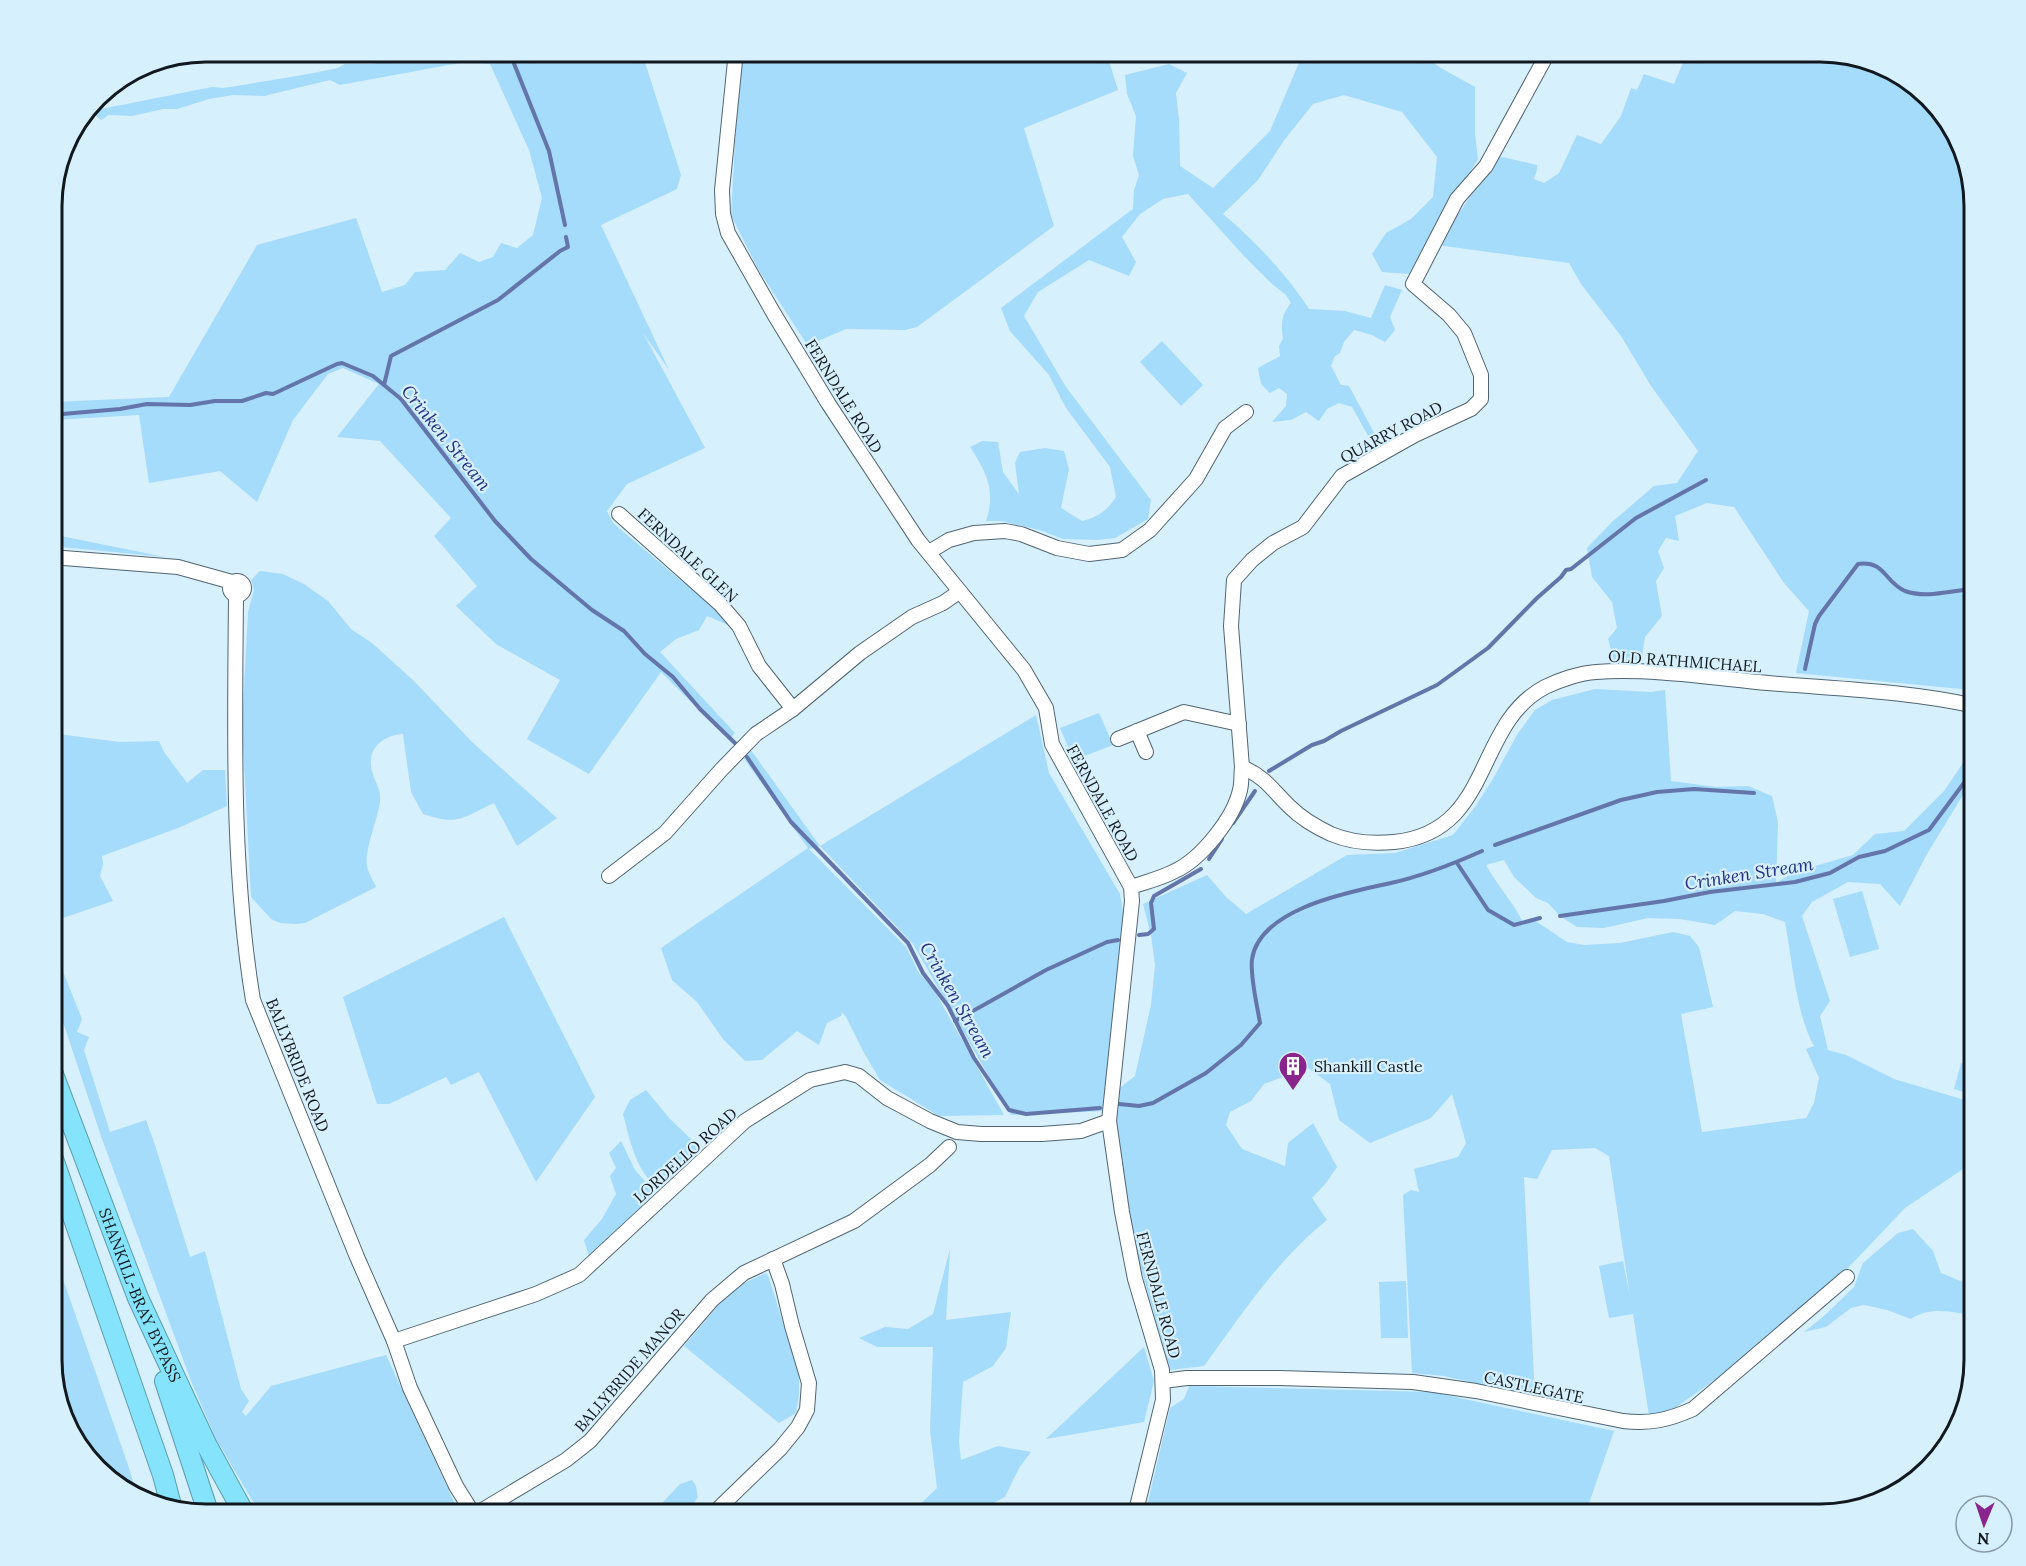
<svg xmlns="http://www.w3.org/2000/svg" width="2026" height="1566" viewBox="0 0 2026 1566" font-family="Lora,serif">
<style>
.green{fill:#a5dbfb;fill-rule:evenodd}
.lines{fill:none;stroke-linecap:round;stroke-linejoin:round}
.stream{stroke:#6475aa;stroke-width:4}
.minor-casing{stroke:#506572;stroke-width:16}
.highway-casing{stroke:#5c9dae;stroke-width:22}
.minor{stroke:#fff;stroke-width:14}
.highway{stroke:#85e4fb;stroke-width:20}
.labels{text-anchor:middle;stroke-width:4.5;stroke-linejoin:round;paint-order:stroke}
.street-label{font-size:16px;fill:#10191e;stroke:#d7f0fe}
.poi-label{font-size:16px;fill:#10191e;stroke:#d7f0fe;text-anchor:start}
.water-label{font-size:18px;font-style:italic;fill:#253185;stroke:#d7f0fe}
.rim{fill:none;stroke:#10191e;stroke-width:3}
</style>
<rect width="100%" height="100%" fill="#d7f0fe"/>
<g class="green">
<polygon points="466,51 639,51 642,53 681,175 677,189 601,225 669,370 643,333 705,448 627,484 607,511 613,523 679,579 718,610 733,627 707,616 699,630 676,639 660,652 735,733 729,740 661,672 589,774 527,739 560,680 496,644 456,606 477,586 434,536 451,518 380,441 337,437 379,384 343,368 328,374 293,420 257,502 220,471 149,483 139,415 54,420 51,429 51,402 169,397 257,245 356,218 382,292 405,285 415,272 445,270 460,253 479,262 493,257 501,243 517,248 533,235 542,198 529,150 490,64 465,62 340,85 330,80 264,96 233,95 209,99 177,109 163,109 132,116 109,115 101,120 91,111 212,87 224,88 303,75 338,68 345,64 371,64"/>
<polygon points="740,51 1106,51 1118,90 1024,128 1054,226 917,327 905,330 846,329 818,341 817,360 758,269 731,215"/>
<path d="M1304,51H1418L1441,68L1475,87V134L1478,159L1409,274L1382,272L1372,254L1386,233L1411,219L1433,197L1437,157L1402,112L1344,95L1313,104L1285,139L1258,180L1223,214C1252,238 1290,278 1309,309L1345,311L1371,318L1385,285L1402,290L1390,317L1395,330L1385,342L1372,335L1354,330L1344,342L1340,353L1335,356L1331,366L1341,385L1349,386L1377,438L1371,441L1352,407L1339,403L1327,409L1319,421L1306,412L1291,420L1272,422L1286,406L1287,394L1279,388L1270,393L1261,384L1258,368L1280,356L1279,346L1283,339C1281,324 1281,315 1291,303L1286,295L1272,284L1245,257L1188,194L1163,199L1140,214L1122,237L1136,262L1129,276L1089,260L1038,292L1024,316L1066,387L1151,500L1148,519L1115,538L1097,540L1063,539L1039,530L1001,521H986C996,491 987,473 970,447L982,441L998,442L1003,472L1019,494L1015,463L1020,452L1045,448L1064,451L1069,469L1061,508L1082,521C1098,517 1107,511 1116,497L1110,467L1066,408L1049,375L1010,331L1001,308L1133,209L1134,190L1139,175L1133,156L1136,116L1127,94L1125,75L1169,64L1187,73L1176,93L1179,119L1180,166L1213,188L1270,131Z"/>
<polygon points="1501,51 1543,51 1538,60"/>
<polygon points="1688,51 1821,51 1870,59 1915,83 1959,137 1975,205 1975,692 1961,689 1796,673 1809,611 1784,583 1734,507 1707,503 1675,516 1679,541 1666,538 1658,551 1664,568 1656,581 1662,616 1645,637 1641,662 1614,661 1608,639 1617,628 1612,602 1592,577 1587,548 1612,522 1654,486 1677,483 1698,451 1651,386 1621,336 1581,284 1569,263 1437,245 1498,156 1537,165 1537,170 1534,179 1544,183 1559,173 1577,135 1601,144 1621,116 1631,88 1637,90 1644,74 1674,84"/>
<polygon points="1162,341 1203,385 1181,406 1140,362"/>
<polygon points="51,534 165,557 51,546"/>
<polygon points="51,566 60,567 51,678"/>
<path d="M260,571L283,574L304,584L328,601L351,629L372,643L414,681L472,742L557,818L517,846L494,803C462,818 458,826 423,814L411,792L403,734C385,735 369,746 371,766C372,779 382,788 380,802C378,819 362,855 368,870C370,876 374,882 376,887L305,923L297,924L280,923L271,919L251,897L242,725L248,612L254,590L251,580Z"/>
<path d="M1595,689L1651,692L1665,690L1671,781L1716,787L1748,786L1772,796L1778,822L1776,883L1794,872L1853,855L1875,834L1904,831L1944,791L1969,754L1975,751V781L1969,785L1927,854L1900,906L1880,884L1848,882L1812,902L1802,916L1830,1001L1820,1016L1828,1050L1846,1055L1894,1079L1975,1103V1161L1905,1208L1848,1268L1738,1363L1671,1411L1649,1415L1633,1314L1609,1318L1599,1266L1623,1261L1630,1297L1609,1156L1595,1148L1552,1150L1537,1179L1524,1177L1535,1397L1444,1376L1412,1373L1403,1195L1411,1190L1419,1192L1414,1169L1458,1157L1466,1143L1452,1094L1431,1118L1370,1143L1339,1120L1330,1084L1308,1068L1264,1084L1251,1101L1230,1112L1226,1125L1242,1149L1285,1166L1288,1143L1313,1123L1337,1167L1326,1183L1312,1198L1327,1220C1277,1260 1241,1315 1204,1366L1170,1370L1130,1230L1115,1126L1117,1090L1135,1076L1151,1005L1155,965L1151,935L1143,904L1207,875L1226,897L1246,914L1347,855L1395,853L1453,835L1475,807L1494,777L1518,733L1535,710L1552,700ZM1504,860L1514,877L1536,898L1548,903L1560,916L1577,927L1604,928L1648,918L1680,919L1715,925L1735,911L1763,914L1785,922C1792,959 1796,1014 1814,1046L1806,1049L1819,1078L1814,1103L1806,1118L1702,1132L1681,1014L1713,1007L1699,947L1690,936L1673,932L1620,943L1584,945L1567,942L1534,920L1523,922C1513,902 1497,885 1486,865Z"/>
<polygon points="1099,713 1113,745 1074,760 1060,728"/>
<polygon points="1036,715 1049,773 1120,894 1125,923 1105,1111 1011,1115 913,944 820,846 809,849 906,947 919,973 934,990 1004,1115 939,1116 880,1080 863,1051 846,1017 842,1012 841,1016 827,1023 819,1045 797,1031 762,1060 745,1061 723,1039 697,1002 672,980 661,948 808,848 740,753 748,746 820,846"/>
<polygon points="51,733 119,742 159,741 164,752 187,783 203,770 225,770 227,806 178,828 102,856 103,864 100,876 113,901 51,922"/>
<polygon points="1862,891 1879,949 1850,957 1833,899"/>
<polygon points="504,917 595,1097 536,1182 479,1072 451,1085 446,1077 389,1104 377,1104 343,997"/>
<polygon points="51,934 60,964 82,1019 77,1032 89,1037 84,1050 110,1132 146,1120 154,1142 190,1257 205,1251 241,1389 249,1401 242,1412 246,1416 271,1386 386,1355 460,1515 261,1515 216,1439 191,1381 101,1136 51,986"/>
<polygon points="1961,1063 1975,1067 1975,1095 1954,1089"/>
<path d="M646,1090L670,1119L700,1148L662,1187H656C635,1168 630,1140 623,1114L630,1100Z"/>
<polygon points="621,1141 635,1170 652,1189 652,1196 589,1256 584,1240 602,1219 616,1194 610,1176 616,1168 609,1153"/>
<path d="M1913,1229L1933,1251L1941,1273L1975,1287V1316C1954,1312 1930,1306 1911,1319L1887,1310L1864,1305L1851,1308L1826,1327L1804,1332L1824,1316L1854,1287L1863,1263L1898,1233Z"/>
<polygon points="51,1245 127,1462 138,1497 111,1483 67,1429 51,1370"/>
<polygon points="950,1249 946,1320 1011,1312 1006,1348 993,1366 963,1382 959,1442 961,1460 998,1446 1031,1452 1019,1468 1005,1497 971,1515 909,1515 937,1488 930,1430 933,1347 877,1347 859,1338 885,1327 908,1329 933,1314"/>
<polygon points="766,1273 769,1278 799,1374 799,1395 796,1413 779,1423 684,1346 733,1288"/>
<polygon points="1406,1281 1408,1338 1381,1338 1379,1282"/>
<polygon points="1144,1347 1154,1381 1144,1422 1046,1439"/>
<polygon points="1189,1386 1432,1392 1614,1431 1585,1515 1145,1515 1170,1408 1184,1399"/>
<path d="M692,1480L696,1486L698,1497C682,1522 677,1515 651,1515L680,1484Z"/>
</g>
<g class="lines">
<g class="stream">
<polyline points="509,51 549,151 565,225"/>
<polyline points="384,385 391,356 498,300 560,251 568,247 566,237"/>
<polyline points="51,415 120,409 147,404 190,405 215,401 242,401 266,393 273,394 337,364 342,363 373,376 401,399 495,521 531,559 592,610 624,631 645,654 673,677 700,709 738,746"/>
<path d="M1805,669L1815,624L1819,616L1858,564C1885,560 1885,583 1905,591C1927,599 1952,590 1975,589"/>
<polyline points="747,757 791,822 908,943 923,973 948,1006 974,1058 1009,1110 1026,1114 1100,1108"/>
<polyline points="1269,771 1312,745 1324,741 1341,731 1437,685 1488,648 1537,598 1561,577 1566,570 1571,569 1636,518 1706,480"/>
<polyline points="1233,823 1255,791"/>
<polyline points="1495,845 1621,800 1657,792 1694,789 1754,793"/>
<polyline points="1209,859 1222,839"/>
<polyline points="1457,863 1488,910 1514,925 1540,918"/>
<polyline points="1560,916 1664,901 1710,892 1795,882 1830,873 1859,857 1885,851 1929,830 1975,768"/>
<polyline points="1139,935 1148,934 1154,929 1151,903 1154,896 1201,869"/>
<polyline points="955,1021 1046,970 1107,942 1118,940"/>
<path d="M1119,1104L1139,1106L1153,1103L1206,1073L1241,1045L1260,1023C1257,1004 1250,977 1252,959C1260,908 1350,892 1391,883C1422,876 1453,864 1482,851"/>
</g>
<g class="minor-casing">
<g id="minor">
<polyline points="736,51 722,190 723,214 728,233 774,314 828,403 918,540 1024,670 1046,708 1052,744 1131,887 1132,901 1109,1121 1122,1212 1135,1279 1162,1370 1163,1400 1135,1515"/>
<polyline points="619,514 720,604 739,626 759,666 793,709"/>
<polyline points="929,552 949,540 974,533 1005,531 1021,534 1057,548 1089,554 1122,550 1150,530 1196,479 1225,428 1246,412"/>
<polyline points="51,557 178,567 232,582"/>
<circle cx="237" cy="588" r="7"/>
<path d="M236,595C235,730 231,866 253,1000L357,1257L394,1341L410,1388L456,1486L474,1515"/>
<polyline points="1137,731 1146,752"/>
<polyline points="1118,739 1184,712 1239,724"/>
<path d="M1242,767C1267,778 1272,790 1290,807C1302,819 1316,827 1331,834C1350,842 1373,844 1394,842C1494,832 1473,725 1545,687C1559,680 1580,673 1596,672C1650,668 1714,678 1768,683C1837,689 1908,691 1975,706"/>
<polyline points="609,876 665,833 721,770 756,734 793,709 860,653 912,617 943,603 959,592"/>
<path d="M1131,887C1146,882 1162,878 1175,871C1201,859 1234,818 1240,790C1242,783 1241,774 1242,767L1231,626L1234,580L1252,560L1273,543L1303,527L1342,476L1415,435L1471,409L1481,399V375L1464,333L1449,315L1413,284L1457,199L1486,166L1549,51"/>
<polyline points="394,1341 536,1294 579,1275 745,1121 810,1080 845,1072 859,1076 887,1098 930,1121 957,1132 981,1134 1042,1134 1081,1131 1109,1121"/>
<path d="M1163,1381L1187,1378H1279L1413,1382L1476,1391L1623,1421C1651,1424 1668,1420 1693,1409L1847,1277"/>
<polyline points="719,1508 780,1449 798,1427 807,1410 809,1383 792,1326 782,1284 773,1259"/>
<polyline points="474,1515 566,1460 590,1441 712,1300 744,1273 854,1221 930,1165 949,1147"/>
</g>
</g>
<g class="highway-casing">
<g id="highway">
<path id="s1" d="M51,1069L138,1298L206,1444L245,1515"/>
<polyline points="51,1153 163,1475 172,1509"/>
<polyline points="165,1381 209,1515"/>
</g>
</g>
<use href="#minor" class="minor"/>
<use href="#highway" class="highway"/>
</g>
<defs>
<g id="building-pin" transform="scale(1.5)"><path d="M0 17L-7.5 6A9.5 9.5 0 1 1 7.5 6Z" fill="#89258d" stroke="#d7f0fe"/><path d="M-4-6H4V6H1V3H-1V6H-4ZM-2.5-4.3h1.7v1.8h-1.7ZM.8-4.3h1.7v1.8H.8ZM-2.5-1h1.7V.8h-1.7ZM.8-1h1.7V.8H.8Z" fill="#fff"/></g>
</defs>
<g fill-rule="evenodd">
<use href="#building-pin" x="1293" y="1066"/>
</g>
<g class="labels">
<g class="street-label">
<text transform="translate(844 396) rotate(58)" y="6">FERNDALE ROAD</text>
<text transform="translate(1391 432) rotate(-28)" y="6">QUARRY ROAD</text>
<text transform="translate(688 555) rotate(43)" y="6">FERNDALE GLEN</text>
<text transform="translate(1685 661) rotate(4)" y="6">OLD RATHMICHAEL</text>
<text transform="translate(1103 803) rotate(61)" y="6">FERNDALE ROAD</text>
<text transform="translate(298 1065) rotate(68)" y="6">BALLYBRIDE ROAD</text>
<text transform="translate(685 1155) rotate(-42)" y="6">LORDELLO ROAD</text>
<text dy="6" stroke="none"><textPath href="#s1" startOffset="243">SHANKILL-BRAY BYPASS</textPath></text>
<text transform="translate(1159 1295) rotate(75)" y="6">FERNDALE ROAD</text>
<text transform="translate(629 1370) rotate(-49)" y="6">BALLYBRIDE MANOR</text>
<text transform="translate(1534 1387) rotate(12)" y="6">CASTLEGATE</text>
</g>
<g class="poi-label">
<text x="1314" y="1072">Shankill Castle</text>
</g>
<g class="water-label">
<text transform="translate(446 438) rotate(51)" y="6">Crinken Stream</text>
<text transform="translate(1749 874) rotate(-9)" y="6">Crinken Stream</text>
<text transform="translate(957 1000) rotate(60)" y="6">Crinken Stream</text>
</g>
</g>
<path d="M0 0H2026V1566H0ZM206 62H1820A144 144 0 0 1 1964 206V1360A144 144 0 0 1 1820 1504H206A144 144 0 0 1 62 1360V206A144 144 0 0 1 206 62Z" fill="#d7f0fe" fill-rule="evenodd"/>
<path class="rim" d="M206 62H1820A144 144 0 0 1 1964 206V1360A144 144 0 0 1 1820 1504H206A144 144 0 0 1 62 1360V206A144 144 0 0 1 206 62Z"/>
<g transform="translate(1984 1524) rotate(182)"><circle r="28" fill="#d7f0fe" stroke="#879aa4" stroke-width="1.5"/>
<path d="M0-4.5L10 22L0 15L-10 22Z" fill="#89258d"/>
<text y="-9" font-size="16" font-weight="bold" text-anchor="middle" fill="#10191e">N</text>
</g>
</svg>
